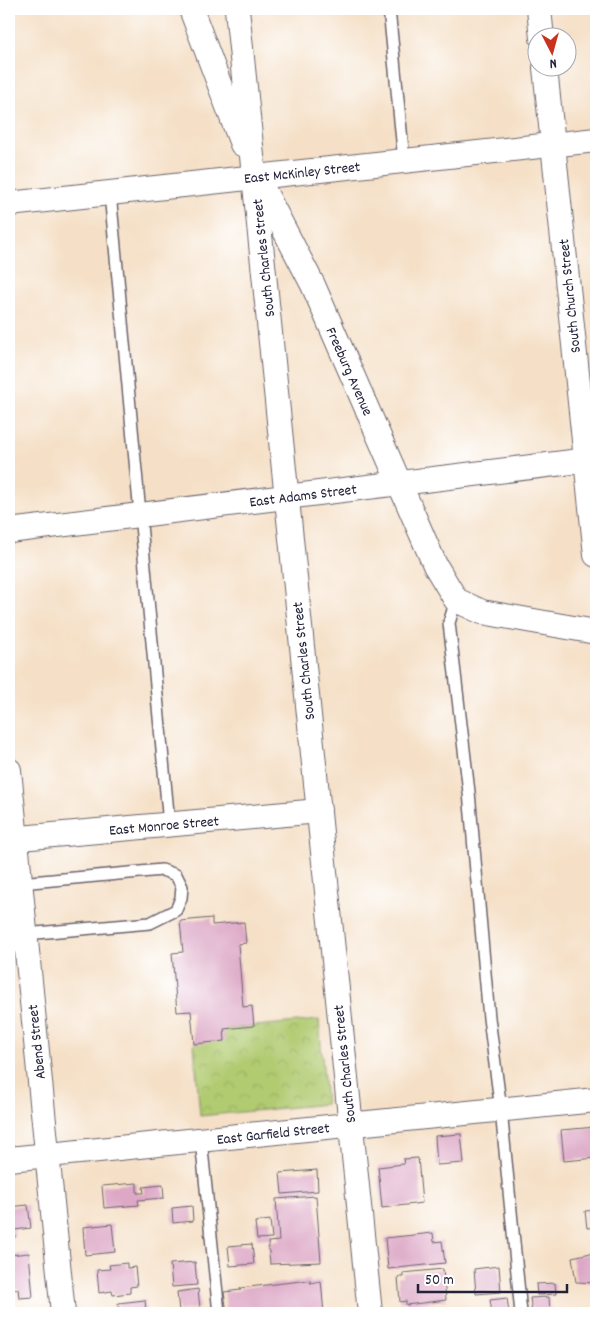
<svg xmlns="http://www.w3.org/2000/svg" width="605" height="1322" viewBox="0 0 605 1322" font-family="Dekko,sans-serif">
<style>
.park{fill:url(#park-crowns);stroke:#6a7656}
.building{fill:#dda8c6}
.lines{fill:none;stroke-linecap:round;stroke-linejoin:round}
.lane-casing{stroke:#6c646c;stroke-width:14}
.street-casing{stroke:#6c646c;stroke-width:26}
.lane{stroke:#fff;stroke-width:11}
.street{stroke:#fff;stroke-width:24}
.labels{text-anchor:middle;stroke-width:4.5;stroke-linejoin:round;paint-order:stroke}
.street-label{font-size:15px;fill:#22223b;stroke:#fff}
</style>
<defs>
<pattern id="park-crowns" width="20" height="18" patternUnits="userSpaceOnUse" patternTransform="scale(1.25)"><rect width="20" height="18" fill="#b1cb71"/><path d="M2 6a3 3 0 1 1 6 0M12 15a3 3 0 1 1 6 0" fill="none" stroke="#98ae63"/></pattern>
</defs>
<rect width="100%" height="100%" fill="#fff"/>
<filter id="ink" filterUnits="userSpaceOnUse"><feTurbulence type="fractalNoise" baseFrequency=".02" numOctaves="2"/><feDisplacementMap in="SourceGraphic" scale="10" xChannelSelector="R" yChannelSelector="G"/><feConvolveMatrix kernelMatrix="1 2 1 2 8 2 1 2 1" color-interpolation-filters="sRGB"/></filter>
<filter id="wash" filterUnits="userSpaceOnUse"><feTurbulence type="fractalNoise" baseFrequency=".0096" numOctaves="4" result="noise"/><feDisplacementMap in="SourceGraphic" scale="20" xChannelSelector="R" yChannelSelector="G"/><feGaussianBlur stdDeviation="1.12" result="paint"/><feColorMatrix in="noise" values="0 0 0 0 0 0 0 0 0 0 0 0 0 0 0 0 0 1.4 0 .05"/><feComposite in="paint" operator="in"/></filter>
<g filter="url(#wash)">
<rect width="100%" height="100%" fill="#f5e0c7"/>
<polygon class="park" points="319,1020 326,1104 200,1116 194,1044 224,1029"/>
<g id="blocks">
<g class="building">
<polygon points="212,918 212,925 244,922 246,943 238,944 243,1007 252,1006 254,1026 224,1029 225,1041 194,1044 191,1011 177,1012 172,953 183,952 180,921"/>
<polygon points="596,1127 596,1158 564,1161 561,1130"/>
<polygon points="461,1134 464,1163 437,1165 435,1136"/>
<polygon points="418,1158 422,1203 382,1208 378,1167 404,1164 403,1159"/>
<polygon points="317,1170 318,1191 282,1194 280,1173"/>
<polygon points="137,1183 137,1193 144,1193 143,1187 163,1185 164,1198 138,1200 139,1205 104,1208 102,1186"/>
<polygon points="316,1196 321,1262 270,1264 268,1242 279,1241 276,1199"/>
<polygon points="28,1205 31,1228 14,1230 15,1237 9,1238 9,1207"/>
<polygon points="192,1206 193,1221 173,1223 172,1208"/>
<polygon points="596,1210 596,1227 587,1228 585,1211"/>
<polygon points="270,1220 272,1238 257,1239 255,1222"/>
<polygon points="112,1224 115,1252 85,1255 83,1227"/>
<polygon points="433,1233 434,1242 442,1241 445,1263 388,1269 385,1238"/>
<polygon points="252,1244 254,1264 230,1266 228,1246"/>
<polygon points="596,1252 596,1283 576,1282 572,1257"/>
<polygon points="29,1253 33,1297 19,1298 18,1289 9,1290 9,1255"/>
<polygon points="195,1262 197,1285 172,1287 170,1264"/>
<polygon points="127,1263 127,1268 135,1267 137,1286 130,1287 130,1293 113,1295 112,1291 99,1293 97,1270 110,1269 109,1265"/>
<polygon points="499,1266 501,1292 476,1294 474,1269"/>
<polygon points="443,1269 446,1300 406,1305 406,1301 400,1302 398,1277 403,1277 403,1273"/>
<polygon points="310,1280 310,1283 321,1281 324,1313 227,1313 224,1292 241,1290 240,1288"/>
<polygon points="555,1283 556,1294 537,1295 536,1284"/>
<polygon points="198,1289 200,1308 179,1311 177,1292"/>
<polygon points="549,1297 550,1313 532,1313 530,1298"/>
<polygon points="507,1298 509,1313 492,1313 490,1300"/>
<polygon points="145,1300 146,1313 119,1313 118,1303"/>
</g>
</g>
</g>
<g filter="url(#ink)">
<use href="#blocks" fill-opacity="0" stroke="#6c646c" stroke-width="1"/>
<g class="lines">
<g class="lane-casing">
<g id="lane">
<polyline points="389,9 404,161"/>
<polyline points="110,193 169,824"/>
<polyline points="456,600 449,623 469,792 489,1018 501,1110 521,1313"/>
<polyline points="20,883 162,870 176,875 182,887 181,898 176,910 150,923 25,934"/>
<polyline points="201,1140 219,1313"/>
</g>
</g>
<g class="street-casing">
<g id="street">
<polyline points="191,9 242,144"/>
<polyline points="237,9 370,1313"/>
<polyline points="539,9 542,38"/>
<polyline points="545,68 596,555"/>
<polyline points="259,181 313,285 435,565 456,600 482,612 596,632"/>
<polyline points="9,204 596,140"/>
<polyline points="9,531 596,459"/>
<polyline points="9,770 63,1313"/>
<polyline points="9,839 319,811"/>
<polyline points="9,1159 596,1100"/>
</g>
</g>
<use href="#lane" class="lane"/>
<use href="#street" class="street"/>
</g>
</g>
<g class="labels">
<g class="street-label">
<text transform="translate(302 172) rotate(-6)" y="5">East McKinley Street</text>
<text transform="translate(263 258) rotate(-96)" y="5">South Charles Street</text>
<text transform="translate(569 296) rotate(-96)" y="5">South Church Street</text>
<text transform="translate(350 371) rotate(66)" y="5">Freeburg Avenue</text>
<text transform="translate(303 495) rotate(-7)" y="5">East Adams Street</text>
<text transform="translate(303 661) rotate(-96)" y="5">South Charles Street</text>
<text transform="translate(164 825) rotate(-5)" y="5">East Monroe Street</text>
<text transform="translate(36 1042) rotate(-96)" y="5">Abend Street</text>
<text transform="translate(344 1064) rotate(-96)" y="5">South Charles Street</text>
<text transform="translate(273 1133) rotate(-6)" y="5">East Garfield Street</text>
</g>
</g>
<rect width="605" height="1322" fill="none" stroke="#fff" stroke-width="30"/>
<g transform="translate(552 52) rotate(174)"><circle r="24" fill="#ffffff" stroke="#a7a7b1"/>
<path d="M0-4L9 19L0 12L-9 19Z" fill="#c8321e"/>
<text y="-8" font-size="14" font-weight="bold" text-anchor="middle" fill="#22223b">N</text>
</g>
<path d="M418 1284v8h149v-8" fill="none" stroke="#22223b" stroke-width="2.5"/>
<text x="425" y="1284" font-size="15" fill="#22223b" stroke="#ffffff" stroke-width="4" paint-order="stroke">50 m</text>
</svg>
